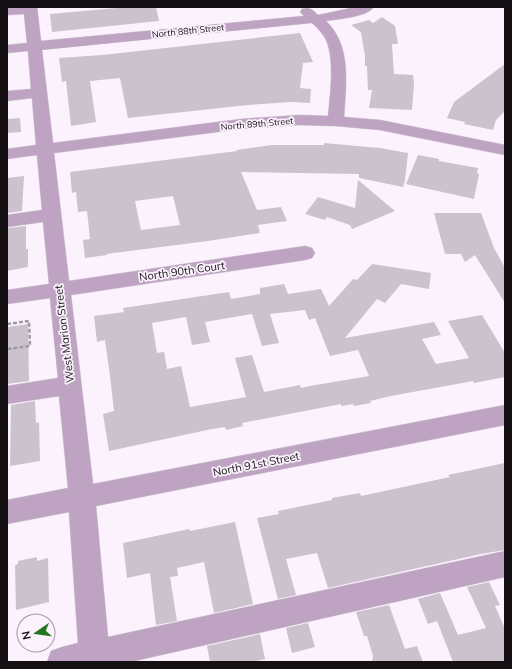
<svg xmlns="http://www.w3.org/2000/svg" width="512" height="669" viewBox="0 0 512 669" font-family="Mulish,sans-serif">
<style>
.building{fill:#ccc2cd;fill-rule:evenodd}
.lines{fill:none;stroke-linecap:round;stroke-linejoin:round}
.minor-casing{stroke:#d6ced8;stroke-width:1}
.path{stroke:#a099a1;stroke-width:2.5;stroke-dasharray:4 2;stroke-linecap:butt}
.minor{fill:#bea4c2;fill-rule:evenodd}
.labels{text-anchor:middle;stroke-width:3.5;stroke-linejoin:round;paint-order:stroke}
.far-street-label{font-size:9px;fill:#141014;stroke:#fbf2fd}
.street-label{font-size:11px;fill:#141014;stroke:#fbf2fd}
</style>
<rect width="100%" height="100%" fill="#fbf2fd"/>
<g class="building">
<polygon points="128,7 156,7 159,21 52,32 50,14"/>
<polygon points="382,17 395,26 398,44 392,44 394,74 413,75 414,84 412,110 369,108 372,90 368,90 367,66 365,66 365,56 361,32 351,25 369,20 373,23"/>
<polygon points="300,33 313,62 303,63 300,88 311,89 310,103 291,102 248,105 128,118 120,78 90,81 96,122 71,126 66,81 62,82 59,58 102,55"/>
<polygon points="505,64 505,111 496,120 493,130 464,124 465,122 447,118 454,102"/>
<polygon points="20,118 21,132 7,133 7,119"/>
<path d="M324,143L380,148L408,153L405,180L403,187L359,178V174L241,172L257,210L281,207L287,221L258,225L260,233L208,241L106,254L107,255L85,258L83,240L90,239L87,211L78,212L76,192L72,193L70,172L237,151L236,150L272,145H324ZM173,196L180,225L141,230L135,201Z"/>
<polygon points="418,155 439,159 439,161 478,168 477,173 479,174 474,199 406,184"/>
<polygon points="24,176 22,211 7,213 7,178"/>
<polygon points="358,180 395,211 352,229 350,225 327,217 325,220 305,214 318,197 355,208"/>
<polygon points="434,213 481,213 494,248 505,268 505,303 475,255 465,262 461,254 445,254"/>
<polygon points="26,226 26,249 28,249 28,267 7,271 7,228"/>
<path d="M372,264L431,273L429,289L401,284L385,303L377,299L345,338L434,322L441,335L422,339L436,364L469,358L448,321L482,315L505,353V377L474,383L473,381L391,396L370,401L371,403L354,406L353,404L341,406V404L242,423L243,426L226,430L225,427L212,429L109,451L103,414L114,411L110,376L105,340L97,342L94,316L124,312L123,308L229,292L231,299L260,294V288L284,284L288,294L321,289L329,306L353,279L357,280ZM305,310L309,320L315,318L330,356L358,350L369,376L310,386L301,388L300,385L264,392L252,355L235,358L246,397L190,407L181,366L167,369L164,352L157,353L152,323L186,317L192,345L210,342L205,322L252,314L262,346L279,343L270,314Z"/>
<polygon points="28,324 29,381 7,384 7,327"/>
<polygon points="35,401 36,423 39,422 40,461 10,466 11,405"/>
<polygon points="505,463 505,550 481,554 328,588 317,553 286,559 296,595 278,599 257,518 279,514 278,511 332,500 332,498 360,493 361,496 450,477 448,475"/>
<polygon points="235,522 253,604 214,613 204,562 177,568 178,576 170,577 177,621 156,625 150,573 127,578 123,543 189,529 190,531"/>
<polygon points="37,557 37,561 48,558 49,602 16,610 15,565 18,564 18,561"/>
<polygon points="489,582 500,605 495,606 505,629 505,662 453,662 437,621 428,624 418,599 440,593 458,635 486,628 467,587"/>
<polygon points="389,605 405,649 417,646 423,662 372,662 373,656 367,636 364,636 356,612"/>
<polygon points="308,623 315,647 292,653 286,628"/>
<polygon points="260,634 265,659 252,662 210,662 207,646"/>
</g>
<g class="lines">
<g class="minor-casing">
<path id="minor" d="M7,7H37L41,41L304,16L300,12L302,9C310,7 313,10 318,15L356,7H374C367,17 338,19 326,21C352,46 346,84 344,117L380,120L505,145V155L380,130L336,126L300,125L241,129L54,153L69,281L305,246L312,248L315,253L312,258L305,260L71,295L93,484L505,405V425L96,506L108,637L505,551V577L130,662H47L51,651L62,647L78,643L69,512L7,524V500L68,488L59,396L7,404V386L58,378L50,298L7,304V290L49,284L43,222L7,227V215L42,210L37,155L7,159V149L36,145L32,98L7,101V91L31,89L28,51L7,53V45L27,43L24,14L7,15ZM312,23C318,28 323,34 326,40C335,60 330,95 328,116L300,115L241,119L53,143L42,50Z"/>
</g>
<polyline class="path" points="7,324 29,321 30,346 7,349"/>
<use href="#minor" class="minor"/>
</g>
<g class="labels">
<g class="far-street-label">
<text transform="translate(188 31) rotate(-6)" y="3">North 88th Street</text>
<text transform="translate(257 124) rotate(-5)" y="3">North 89th Street</text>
</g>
<g class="street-label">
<text transform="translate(182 271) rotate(-8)" y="4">North 90th Court</text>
<text transform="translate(64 334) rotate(-97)" y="4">West Marion Street</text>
<text transform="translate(256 464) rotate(-11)" y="4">North 91st Street</text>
</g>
</g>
<rect width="512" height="669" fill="none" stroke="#141014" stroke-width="16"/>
<g transform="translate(36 633) rotate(257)"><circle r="19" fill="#fbf2fd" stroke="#9f98a0"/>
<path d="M0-3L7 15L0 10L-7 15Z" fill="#23741d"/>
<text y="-6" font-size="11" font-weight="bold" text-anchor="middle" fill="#141014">N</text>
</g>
</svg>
